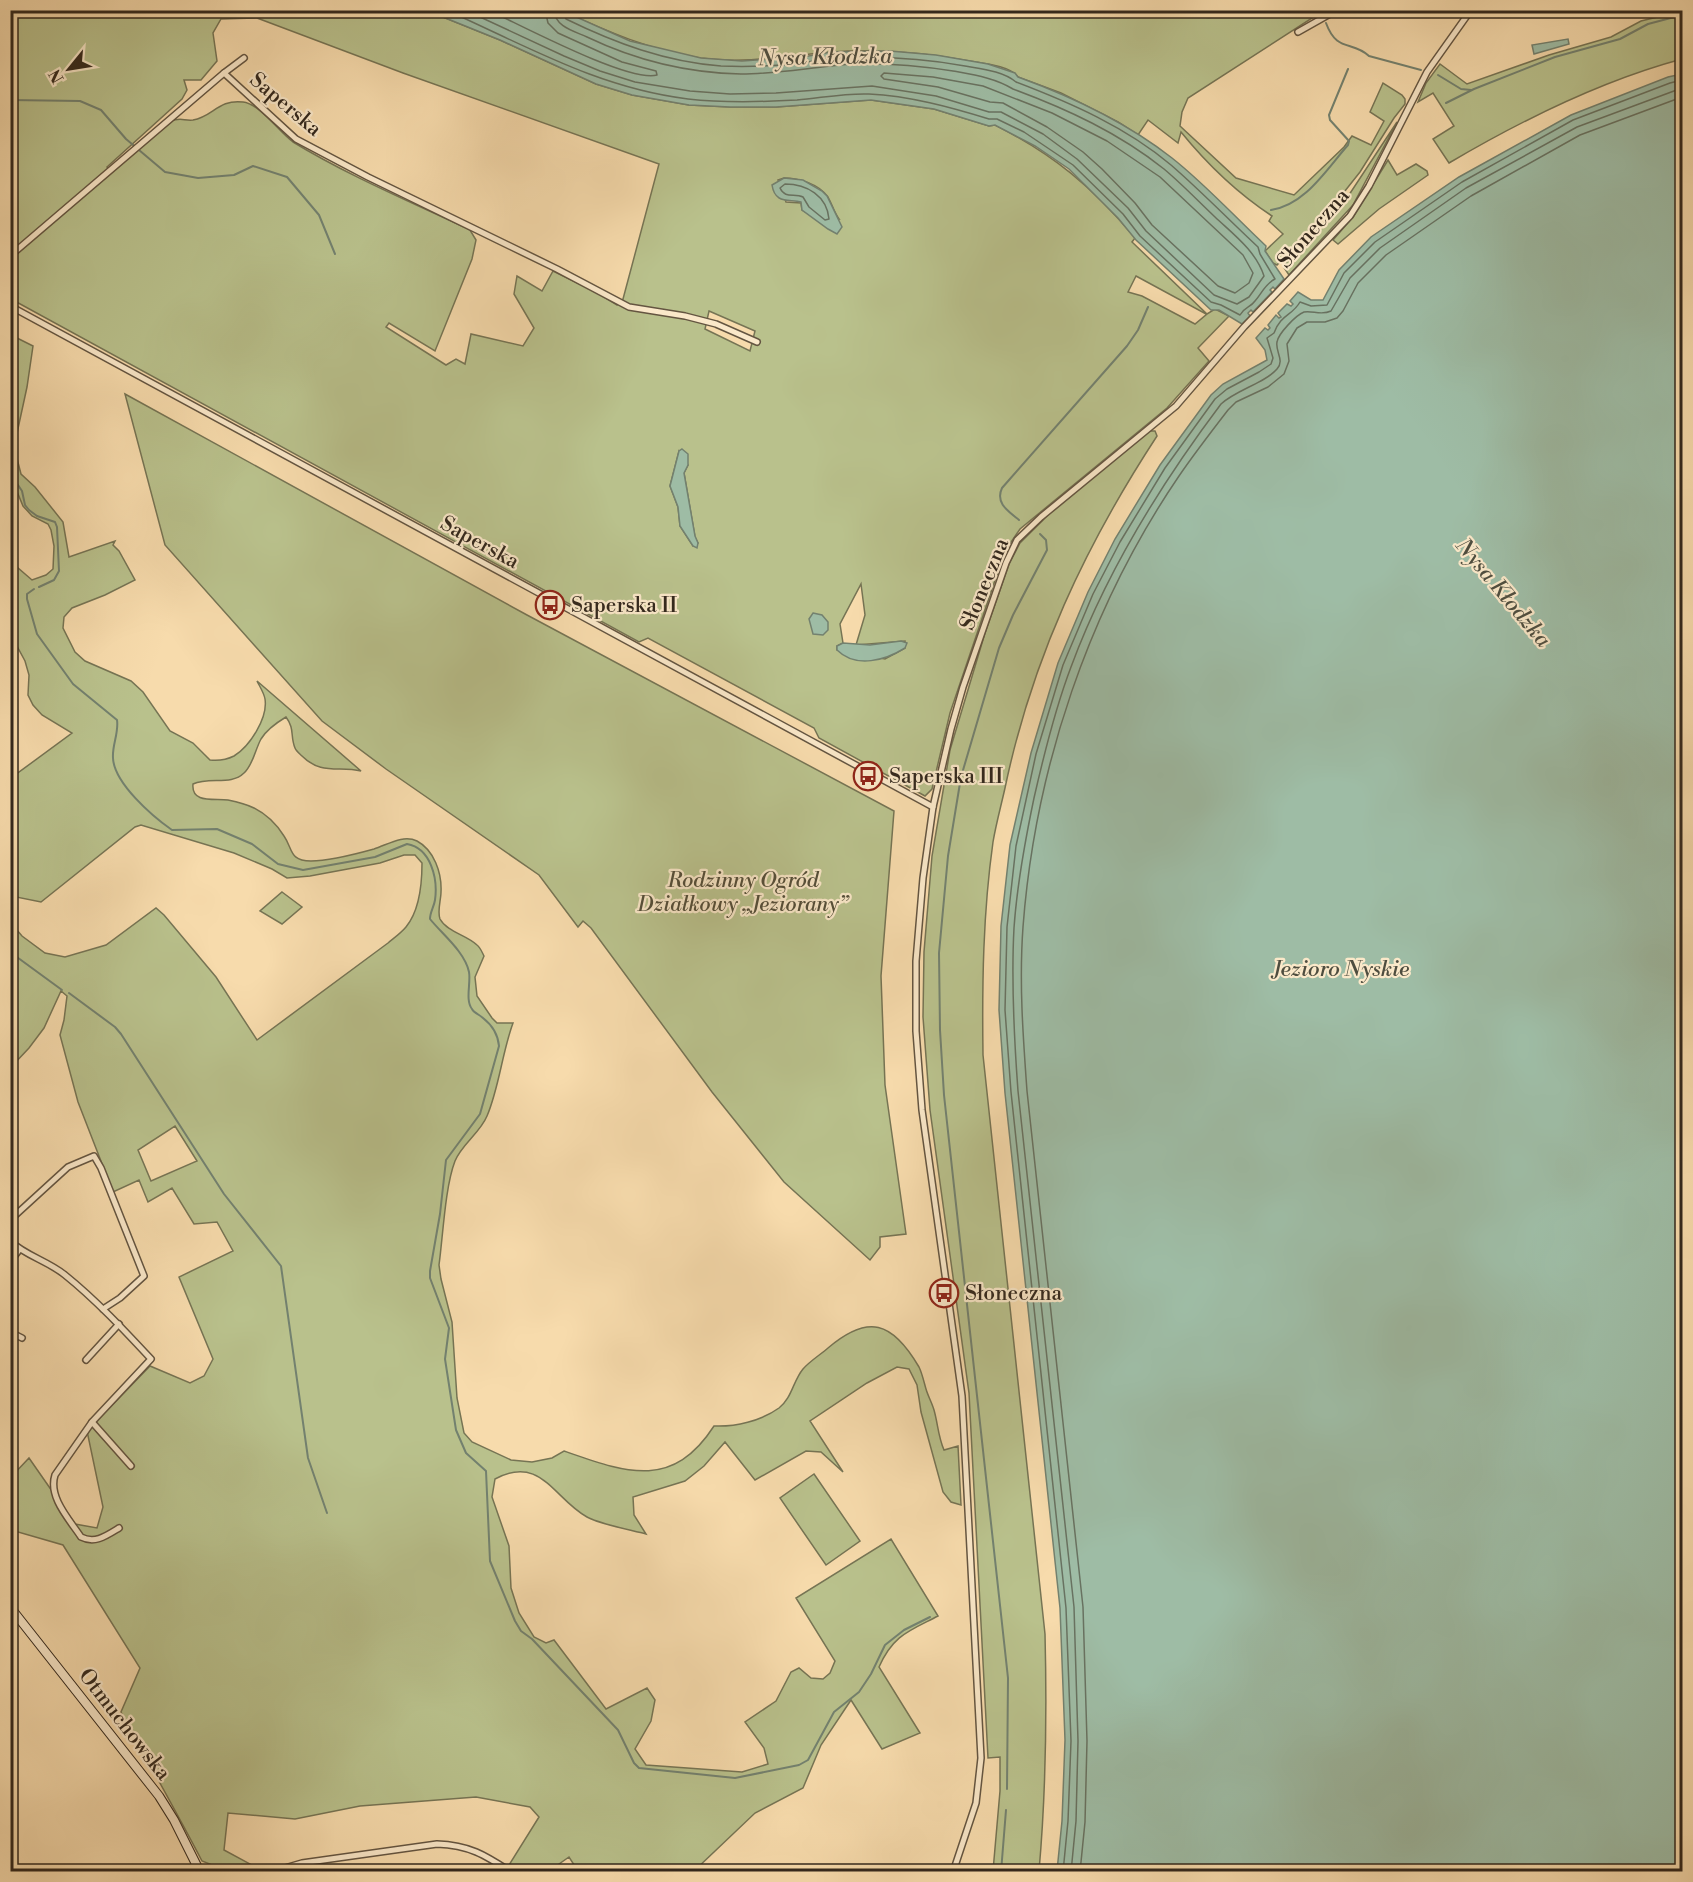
<svg xmlns="http://www.w3.org/2000/svg" width="1693" height="1882" viewBox="0 0 1693 1882" font-family="'Libre Bodoni',serif">
<style>
.green{fill:#b9c18c;stroke:#767454;stroke-width:1.5;fill-rule:evenodd}
.water{fill:#9ebca5;stroke:#73816f;stroke-width:1.5}
.lines{fill:none;stroke-linecap:round;stroke-linejoin:round}
.shore{stroke:#687261;stroke-width:1.5}
.stream{stroke:#73816f;stroke-width:2}
.street-casing{stroke:#645541;stroke-width:8}
.secondary-casing{stroke:#33281d;stroke-width:10}
.street{stroke:#fae8c9;stroke-width:5}
.secondary{stroke:#fae8c9;stroke-width:8}
.labels{text-anchor:middle;stroke-width:4.5;stroke-linejoin:round;paint-order:stroke}
.street-label{font-size:21px;fill:#33281d;stroke:#fae8c9}
.poi-label{font-size:21px;fill:#33281d;stroke:#fae8c9;text-anchor:start}
.park-label{font-size:21px;font-style:italic;fill:#544e39;stroke:#fae8c9}
.water-label{font-size:22px;font-style:italic;fill:#4e4d3f;stroke:#fae8c9}
</style>
<rect width="100%" height="100%" fill="#f7dbac"/>
<filter id="stains"><feTurbulence type="fractalNoise" baseFrequency=".00333" numOctaves="4"/><feColorMatrix values="0 0 0 0 .2 0 0 0 0 .09 0 0 0 0 .02 0 0 0 .5 -.17"/></filter>
<radialGradient id="worn" r=".72"><stop offset=".6" stop-color="#630" stop-opacity="0"/><stop offset="1" stop-color="#630" stop-opacity=".3"/></radialGradient>
<g class="green">
<path d="M10,11H428L500,40L596,84L632,95L689,105L730,107H776L871,100L934,109L989,126L995,125C1053,154 1094,188 1135,238L1132,242L1207,314L1215,309L1229,316L1198,348L1209,361L1167,408L1020,529L1005,551L950,713L932,789L925,796L819,738L814,728L648,638L639,642L11,299ZM257,18L403,73L659,164L623,299L617,305L596,292L553,271L542,291L517,276L514,294L534,328L523,346L471,334L465,364L456,359L446,365L386,327L389,323L435,351L472,259L476,240L470,230C411,202 349,176 293,142C279,132 260,104 243,102C218,99 213,117 193,120C184,121 181,117 171,121L112,172L107,167L182,99L187,90L184,80H201L217,61L213,33L221,19ZM784,178C799,178 819,184 828,197C832,204 834,212 839,219L809,214L802,210L801,203L786,202L778,180ZM1136,276L1206,314H1207L1195,324L1142,296L1128,292ZM709,311L755,331L750,351L705,329ZM679,451L688,465L684,473L695,537L698,543L693,546L680,526L678,507L670,486ZM861,584L865,615L856,645L905,641V648L885,659L837,650V646L843,643L840,624Z"/>
<path d="M563,11H1323L1188,98L1182,112L1180,126L1236,178L1294,195L1344,147L1352,136L1371,145L1384,121L1370,112L1383,83L1402,95L1405,99V104L1394,118L1360,172L1337,201L1277,265L1273,263L1265,251L1283,234L1269,221L1272,216C1237,193 1207,164 1181,132L1178,143L1148,120L1138,135L1118,122L1061,93L1018,77C1011,67 989,64 976,62C929,53 880,48 831,52C787,56 745,64 700,58C651,50 607,32 563,11Z"/>
<path d="M1682,11V59C1600,81 1522,120 1449,163L1433,139L1454,126L1433,93L1418,102L1426,83L1440,64L1467,84L1549,55L1611,37L1641,21Z"/>
<polygon points="1397,122 1353,205 1289,275 1283,266 1345,201"/>
<polygon points="1388,160 1397,175 1416,164 1427,171 1428,175 1379,209 1338,244 1333,240 1353,217"/>
<path d="M11,335L33,346L27,387L14,447L21,474L35,487L63,522L69,557L115,541L113,545L119,551L135,580L105,595L72,608L64,617L63,628L75,652L85,661L131,681L143,692L170,731L193,743L210,760C219,761 226,760 234,756C250,746 268,718 265,699C264,693 260,687 257,681L361,771C338,766 321,775 302,756C300,754 296,751 295,748C290,736 295,729 286,717C276,723 267,729 261,739C255,750 253,765 244,773C231,786 209,776 193,784C191,804 215,798 228,800C238,802 246,804 254,808C266,814 277,825 284,836C293,849 289,861 311,861C329,861 356,854 374,849C387,845 403,834 417,841C434,850 442,873 441,892C441,900 437,911 440,919C447,932 467,935 477,945C480,947 482,952 484,956L475,977L477,996L492,1018L497,1023H513C502,1053 499,1088 487,1116C480,1133 462,1144 455,1161C445,1187 443,1236 439,1265L441,1279L452,1322L457,1398L464,1433L472,1442L511,1460L532,1462L552,1458L564,1451C625,1472 672,1491 714,1426C735,1427 761,1421 779,1408C792,1398 793,1381 803,1369C810,1361 820,1355 828,1348C868,1314 892,1321 919,1367C922,1373 924,1382 926,1389C928,1396 932,1403 934,1410C938,1424 938,1436 944,1450L958,1446L961,1505L951,1502L943,1492L921,1412L917,1385L909,1369L897,1367L867,1383L810,1421L843,1472L821,1452L806,1451L755,1480L725,1442L704,1466L685,1481L633,1497L634,1515L646,1534C631,1530 599,1524 587,1517C554,1499 541,1454 495,1479L492,1497L509,1546L511,1588L519,1613L534,1637L546,1643L554,1640L606,1709L647,1688L655,1700L651,1721L635,1749L646,1765L742,1772L768,1764L764,1748L745,1722L776,1701L791,1672L799,1668L811,1678L823,1679L830,1673L835,1661L796,1598L891,1539L938,1616C909,1631 893,1635 879,1667L920,1733L882,1749L851,1700L821,1745L803,1788L755,1813L694,1871H578L569,1857L549,1871H517L509,1865L539,1817L530,1807L476,1797L360,1806L295,1819L228,1813L224,1850L263,1871H227L202,1861C176,1811 148,1762 121,1712L140,1668L63,1545L11,1530V1477L29,1458L75,1524L97,1528L103,1507L87,1431L150,1366L190,1383L204,1376L213,1359L179,1277L233,1251L217,1222L194,1224L172,1188L148,1202L139,1180L113,1192L78,1102L60,1035L64,1020L67,996L61,991L44,1028L29,1048L11,1067V923L22,936L45,953L65,957L106,945L156,908L164,915L216,977L257,1040L388,943C394,938 401,933 406,927C420,910 422,884 422,863L415,855H404L380,863L310,876L287,878L272,869L234,853L141,825L135,827L41,902L11,896V778L72,733L42,715L33,705L28,695L29,675L25,661L11,635V562L32,580L46,575L53,569L54,546L51,530L48,524L32,516L23,506L11,477ZM175,1126L197,1161L151,1181L138,1150Z"/>
<polygon points="125,394 527,615 894,811 881,976 885,1085 906,1234 880,1237 880,1247 870,1260 784,1182 712,1092 591,928 583,921 578,927 539,875 386,769 322,721 165,545"/>
<path d="M1149,431H1155L1157,436C1085,546 1032,659 1005,788C1001,806 996,824 993,842C983,913 982,984 983,1055L1045,1634C1047,1714 1046,1792 1039,1871H993L1000,1791V1757L988,1758L969,1393L930,1110L923,1017L924,952L932,856L950,750L985,633L1009,564L1020,543L1053,510Z"/>
<polygon points="282,892 302,907 282,924 260,911"/>
<polygon points="814,1474 860,1541 826,1565 780,1498"/>
</g>
<g class="water">
<path d="M428,11H563L630,41L701,58L742,61L803,57L831,52L890,51L936,55L988,64L1015,73L1018,77C1073,97 1126,122 1172,158C1205,184 1235,217 1266,246L1265,251L1284,279L1275,289L1273,287L1270,290L1272,292L1253,312L1251,310L1248,313L1250,316L1242,324L1219,310H1211L1136,240L1118,218L1069,169L1035,146L995,125L989,126L934,109L871,100L776,107H730L689,105L632,95L596,84L500,40Z"/>
<polygon points="1568,39 1569,44 1534,54 1532,45"/>
<polygon points="1682,74 1682,1871 1057,1871 1062,1821 1065,1740 1060,1608 1005,1093 999,1010 1001,926 1010,845 1031,753 1058,663 1088,592 1115,539 1160,465 1211,395 1223,384 1267,360 1265,350 1256,338 1265,328 1268,330 1270,328 1268,325 1276,315 1279,318 1281,317 1278,313 1287,304 1291,306 1293,304 1290,301 1298,292 1311,300 1323,300 1339,270 1371,237 1459,177 1571,115 1668,77"/>
<path d="M784,178L803,180L822,191L827,196L842,227L837,234L828,229L802,210L801,202C788,199 775,204 772,185Z"/>
<polygon points="682,449 688,454 688,465 684,473 695,536 698,543 697,548 693,546 680,526 678,507 670,486 679,451"/>
<polygon points="813,613 822,615 828,622 828,630 823,635 813,634 809,619"/>
<path d="M901,641L907,643L905,648C886,660 856,669 837,650V646L843,643L870,645Z"/>
</g>
<g class="lines">
<g class="shore">
<path d="M446,10C527,46 598,88 688,99C724,103 761,102 797,100C821,98 845,93 869,94C910,96 950,107 989,119H997L1024,132L1073,165L1123,214L1140,236L1211,302L1221,305L1240,315C1245,306 1250,308 1255,301C1262,293 1265,284 1275,279L1260,254L1258,247C1229,220 1201,191 1171,165C1126,127 1071,103 1016,82C1003,71 982,69 965,66C922,58 878,56 834,58C824,59 813,61 803,63C776,66 748,67 721,66C666,62 615,43 566,19L562,10"/>
<path d="M465,10L564,56L600,71L635,82L690,91L730,94L776,93L872,86L936,96L989,112H1001L1043,134L1077,159L1128,208L1146,231L1214,295L1237,304L1249,297L1264,276C1256,251 1233,234 1215,217C1198,201 1182,184 1164,169C1119,133 1067,109 1013,89C995,78 975,75 953,71C913,65 871,61 831,66C801,69 771,74 741,74C688,73 635,60 587,37C574,31 555,27 554,10"/>
<path d="M488,10C519,24 629,83 657,75L656,71L622,62L558,33L548,23L545,10"/>
<polygon points="884,73 933,77 983,86 1052,113 1107,141 1160,177 1243,255 1253,273 1249,283 1235,293 1218,286 1152,225 1135,203 1102,169 1083,152 1047,127 1003,103 990,102 938,87 884,79 881,76"/>
<path d="M785,184C807,184 827,196 829,219L825,220L809,207L803,197C794,193 785,199 780,188Z"/>
<path d="M1063,1872L1068,1821L1071,1741L1066,1608L1011,1092L1005,1010L1007,927L1016,846L1036,754L1063,665L1093,594L1120,542L1165,468L1215,399L1227,389L1259,372L1271,364L1273,358L1267,338L1274,333C1281,314 1292,316 1300,302L1311,306L1327,305L1344,273L1375,242L1462,182L1573,120L1670,83L1682,80"/>
<path d="M1071,1872L1076,1821L1078,1741L1074,1607L1018,1091C1014,1037 1011,983 1014,928C1017,884 1025,841 1034,798C1044,754 1055,709 1071,667C1106,572 1160,485 1221,404C1236,390 1265,383 1277,369C1285,360 1275,352 1277,342C1278,334 1296,315 1304,312C1312,310 1321,316 1331,311L1350,278L1380,248L1466,188L1577,127L1682,88"/>
<path d="M1080,1872L1085,1822L1087,1741L1083,1607L1027,1091C1023,1036 1019,982 1023,927C1035,768 1089,608 1179,476C1194,454 1211,432 1228,410L1236,402L1268,387L1284,374L1289,361L1287,344L1297,328L1307,322H1325L1337,318L1343,311L1358,283L1386,255L1471,196L1580,135L1682,97"/>
</g>
<g class="stream">
<path d="M1195,10C1205,23 1216,16 1228,10"/>
<polyline points="1259,10 1279,15 1291,10"/>
<polyline points="1321,10 1323,12"/>
<path d="M1326,23C1337,53 1352,40 1369,56L1421,70"/>
<polyline points="1438,75 1461,89 1471,90"/>
<polyline points="10,100 80,101 101,110 126,139 165,172 198,178 234,175 253,166 287,177 319,215 335,254"/>
<polyline points="1446,103 1474,89 1555,57 1620,39 1648,24 1682,15"/>
<path d="M1271,210C1305,205 1326,170 1348,145L1349,141L1330,120L1329,115L1348,69"/>
<polyline points="10,462 12,476 22,491 25,505 29,510 37,516 55,522 57,527 59,571 54,580 39,587"/>
<path d="M1019,520C1008,511 995,503 1002,488L1127,346L1138,330L1148,307"/>
<path d="M34,589L27,594V599L37,634L73,684L117,720C119,733 112,745 113,758C114,783 152,816 172,830L217,829L252,844L278,864L303,870L375,857L407,844C431,848 438,879 435,900C434,907 430,912 430,919C442,934 465,952 469,972C471,983 465,1000 472,1009C474,1013 480,1015 483,1018C492,1025 498,1035 499,1046L480,1114L446,1160L440,1214L430,1271V1278L449,1328L445,1359L456,1430L466,1453L486,1471L490,1561L515,1621L521,1631L532,1639L618,1730L634,1763L639,1768L735,1778L799,1765L808,1760L834,1712L859,1692L871,1674L885,1645L904,1630L930,1617"/>
<polyline points="10,952 62,990"/>
<polyline points="69,993 115,1027 121,1034 224,1194 281,1266 308,1458 327,1513"/>
<polyline points="1007,1789 1008,1678 944,1095 940,1030 939,953 948,856 961,777 999,648 1013,615 1047,550 1046,540 1040,534"/>
<polyline points="1001,1872 1006,1810"/>
</g>
<g class="street-casing">
<g id="street">
<polyline points="1298,32 1337,10"/>
<polyline points="224,73 296,139 368,177 557,269 629,307 685,316 716,324 757,342"/>
<polyline points="10,256 224,73 244,58"/>
<polyline points="10,306 933,807"/>
<polyline points="10,1220 68,1167 94,1156 101,1168 144,1276 120,1298 103,1309"/>
<path d="M10,1241C26,1256 48,1261 65,1275C96,1300 124,1330 151,1359L92,1422L55,1475C48,1497 69,1519 81,1537C95,1544 106,1536 119,1528"/>
<polyline points="10,1262 19,1250"/>
<polyline points="10,1332 22,1338"/>
<polyline points="86,1360 119,1324"/>
<polyline points="92,1422 131,1466"/>
<path d="M278,1872V1870L302,1863L437,1844C469,1845 485,1855 511,1872"/>
<polyline points="953,1872 976,1803 981,1758 962,1396 922,1110 916,1031 916,961 923,878 933,807 951,729 963,687 1006,563 1017,540 1041,517 1176,406 1244,327 1350,216 1369,186 1427,72 1471,10"/>
</g>
</g>
<g class="secondary-casing">
<polyline id="secondary" points="10,1607 159,1796 174,1820 200,1872"/>
</g>
<use href="#street" class="street"/>
<use href="#secondary" class="secondary"/>
</g>
<defs>
<g id="bus-ring" transform="scale(1.5)"><circle r="9.5" fill="#fae8c9" stroke="#8f2418" stroke-width="1.5"/><path d="M-5-6H5V4H4V6H2V4H-2V6H-4V4H-5ZM-3.5-4V0h7V-4ZM-3.5 1.2v1.5H-2V1.2ZM2 1.2v1.5H3.5V1.2Z" fill="#8f2418"/></g>
</defs>
<g fill-rule="evenodd">
<use href="#bus-ring" x="550" y="605"/>
<use href="#bus-ring" x="868" y="776"/>
<use href="#bus-ring" x="944" y="1293"/>
</g>
<g class="labels">
<g class="street-label">
<text transform="translate(286 104) rotate(40)" y="7">Saperska</text>
<text transform="translate(1313 228) rotate(-49)" y="7">Słoneczna</text>
<text transform="translate(480 542) rotate(29)" y="7">Saperska</text>
<text transform="translate(984 584) rotate(-68)" y="7">Słoneczna</text>
<text transform="translate(125 1724) rotate(52)" y="7">Otmuchowska</text>
</g>
<g class="poi-label">
<text x="571" y="612">Saperska II</text>
<text x="889" y="783">Saperska III</text>
<text x="965" y="1300">Słoneczna</text>
</g>
<g class="park-label">
<text x="743" y="887">Rodzinny Ogród<tspan x="743" dy="24">Działkowy „Jeziorany”</tspan></text>
</g>
<g class="water-label">
<text transform="translate(825 56) rotate(-1)" y="8">Nysa Kłodzka</text>
<text transform="translate(1504 592) rotate(50)" y="8">Nysa Kłodzka</text>
<text x="1341" y="976">Jezioro Nyskie</text>
</g>
</g>
<rect width="1693" height="1882" fill="none" stroke="#f7dbac" stroke-width="36"/>
<rect x="12" y="12" width="1669" height="1858" fill="none" stroke="#33281d" stroke-width="3"/>
<rect x="18" y="18" width="1657" height="1846" fill="none" stroke="#33281d" stroke-width="1.5"/>
<g transform="translate(69 69) rotate(240)" stroke="#fae8c9" stroke-width="4.5" paint-order="stroke">
<path d="M0-4.5L10 22L0 15L-10 22Z" fill="#33281d"/>
<text y="-9" font-size="16" font-weight="bold" text-anchor="middle" fill="#33281d">N</text>
</g>
<rect width="100%" height="100%" filter="url(#stains)"/>
<rect width="100%" height="100%" fill="url(#worn)"/>
</svg>
